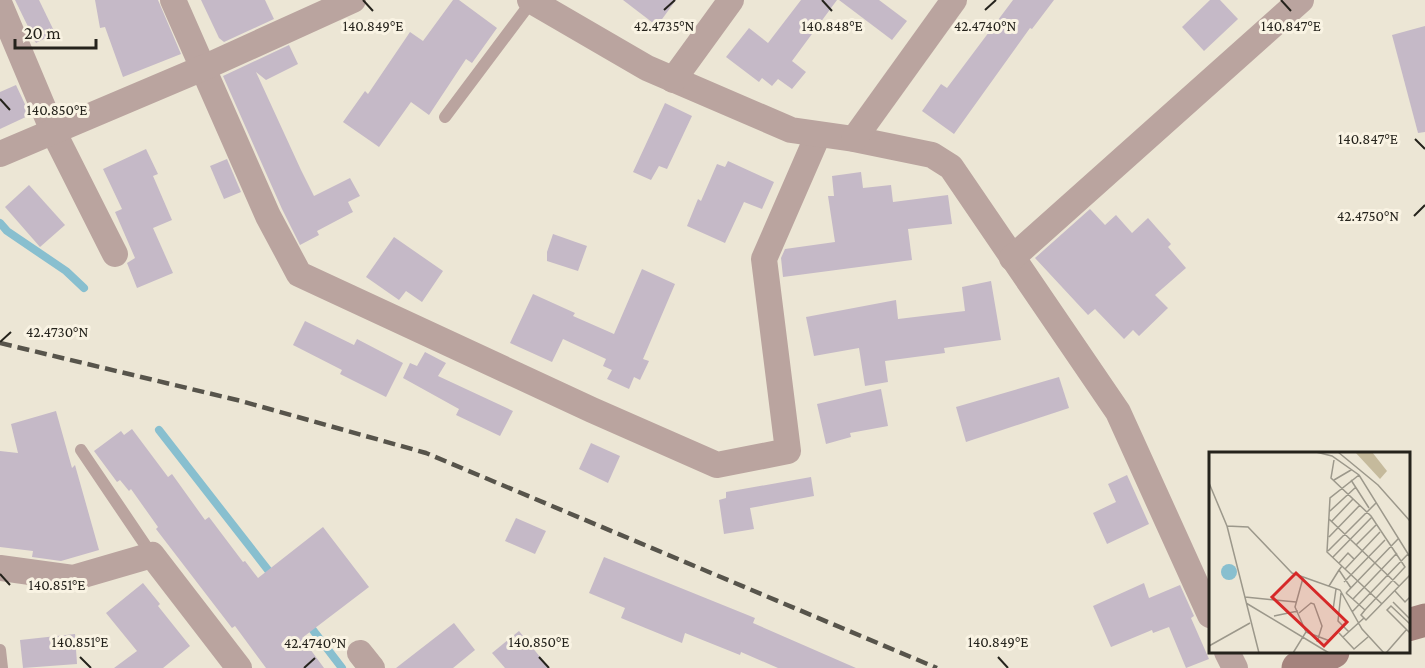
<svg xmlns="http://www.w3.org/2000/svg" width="1425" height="668" viewBox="0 0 1425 668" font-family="'Crimson Pro',serif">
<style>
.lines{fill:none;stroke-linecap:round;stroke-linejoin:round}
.stream{stroke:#88bfcf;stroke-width:8}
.building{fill:#c5b9c7}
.lane{stroke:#baa49f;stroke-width:12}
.street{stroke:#baa49f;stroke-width:26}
.secondary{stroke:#a4837d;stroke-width:33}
.rail{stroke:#57544b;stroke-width:4.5;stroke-dasharray:12 6;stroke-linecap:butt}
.ticks{fill:none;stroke:#25231c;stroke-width:2}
.inset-road{fill:none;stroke:#9c988b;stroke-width:1.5}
.view{fill:#d62828;fill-opacity:0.15;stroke:#d62828;stroke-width:3}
.inset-edge{fill:none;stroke:#25231c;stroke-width:3}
.ticks-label{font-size:15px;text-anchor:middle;fill:#25231c;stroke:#f9f3e3;stroke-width:6;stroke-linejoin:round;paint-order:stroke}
</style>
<rect width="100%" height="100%" fill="#ece6d5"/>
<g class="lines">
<g class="stream">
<polyline points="0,223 7,231 66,271 84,288"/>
<polyline points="159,430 275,579"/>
<polyline points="306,621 342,668"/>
</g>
</g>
<g class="building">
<polygon points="15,0 39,0 55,33 36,43"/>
<polygon points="95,0 158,0 181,54 123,77 105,27 100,28"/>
<polygon points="201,0 265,0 274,19 224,42 219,38"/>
<polygon points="453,0 459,0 497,28 472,63 466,59 429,115 411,102 379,147 343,122 365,91 368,94 410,32 423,41"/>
<polygon points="623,0 676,0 657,26"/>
<polygon points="801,0 837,0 792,61 806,72 792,89 778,79 772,86 762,78 759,82 726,57 749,28 768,43"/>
<polygon points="839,0 879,0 907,21 892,40"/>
<polygon points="1013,0 1054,0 1032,29 1030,28 954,134 922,111 941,84 947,88"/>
<polygon points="1210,0 1220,0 1238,19 1204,51 1182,27"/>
<polygon points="1425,26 1425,132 1418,133 1392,35"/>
<polygon points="289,45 298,64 266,80 256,72 301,170 314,196 350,178 360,196 348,202 353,212 317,231 319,235 300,245 282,209 223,76"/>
<polygon points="16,85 30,115 0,129 0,92"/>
<polygon points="665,103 692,116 667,169 659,166 651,180 633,172"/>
<polygon points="146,149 158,174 153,176 172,220 153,228 173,273 137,288 127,263 135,258 115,212 122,209 103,169"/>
<polygon points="227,159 241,192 224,199 210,166"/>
<polygon points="728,161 774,182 762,209 744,202 725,243 687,226 698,199 701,201 717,164 725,167"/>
<polygon points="861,172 863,188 891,185 893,202 948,195 952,224 908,229 912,260 783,277 781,258 785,249 835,242 828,196 834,196 832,176"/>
<polygon points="29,185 65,225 40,247 5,207"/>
<polygon points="1090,209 1105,225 1116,215 1132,233 1148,218 1171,244 1168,247 1186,268 1155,295 1168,308 1139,336 1133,330 1124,339 1095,309 1088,315 1035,258"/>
<polygon points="553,234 587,246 578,271 547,261 547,252"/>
<polygon points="394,237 443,271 422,302 406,291 399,300 366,277"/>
<polygon points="642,269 675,284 643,359 649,361 640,380 634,377 629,389 607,379 612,370 603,366 606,359 563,339 552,362 510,343 533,294 575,313 573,316 614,334"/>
<polygon points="991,281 1001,340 944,348 945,353 885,361 888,382 865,386 859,348 814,356 806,317 896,300 898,319 965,311 962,287"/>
<polygon points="305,321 354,345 357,339 403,363 386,397 340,374 342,370 293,345"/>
<polygon points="425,352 446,363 438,376 513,411 500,436 456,415 459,409 403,378 410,363 417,366"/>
<polygon points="1059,377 1069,408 966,442 956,407"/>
<polygon points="881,389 888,426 850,433 851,437 826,444 817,404"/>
<polygon points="56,411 72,468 75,465 99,550 61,561 32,557 33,551 0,547 0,451 18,453 11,424"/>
<polygon points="132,429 168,477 172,474 205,520 209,517 243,562 245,561 258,578 323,527 369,587 302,638 324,668 266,668 235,626 232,628 156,529 158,527 131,489 129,491 120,480 117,482 94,451 121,431 124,435"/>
<polygon points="591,443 620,456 608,483 579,469"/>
<polygon points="1127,475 1149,524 1107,544 1093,513 1116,502 1108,484"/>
<polygon points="811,477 814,496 750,508 754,529 724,534 719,500 726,498 726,492"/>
<polygon points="516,518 546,531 535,554 505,541"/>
<polygon points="604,557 755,618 753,623 856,668 778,668 741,652 740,655 685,633 682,643 621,618 625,608 589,593"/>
<polygon points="143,583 160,604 158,606 190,646 163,668 114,668 137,651 106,613"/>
<polygon points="1144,583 1149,598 1180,585 1194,616 1191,618 1209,659 1186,668 1169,627 1153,633 1152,630 1111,647 1093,606"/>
<polygon points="454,623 475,650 453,668 396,668"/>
<polygon points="519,631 549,668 505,668 492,653"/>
<polygon points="75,634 77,664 23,668 20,640"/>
</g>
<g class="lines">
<g class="lane">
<polyline points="445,117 532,1"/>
<polyline points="81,450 152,555"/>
<polyline points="0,650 2,668"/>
</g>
<g class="street">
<polyline points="173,0 268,216 299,274 592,410 717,465 788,451 764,259 818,135"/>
<polyline points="530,0 647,68 791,130 854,139 932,155 951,167 1118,412 1210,615"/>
<polyline points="0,5 53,131 115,254"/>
<polyline points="673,80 731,0"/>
<polyline points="854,139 954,0"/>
<polyline points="0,154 203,68 353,0"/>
<polyline points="1012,258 1301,0"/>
<polyline points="0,568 73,578 152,555 239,668"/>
<polyline points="1227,652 1235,668"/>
<polyline points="360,653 372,668"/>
</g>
<g class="secondary">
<polyline points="1408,625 1425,620"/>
<polyline points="1298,668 1333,652"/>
</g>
<polyline class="rail" points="0,343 241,401 426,453 937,668"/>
</g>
<path class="ticks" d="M363,0L373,11M822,0L832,11M1281,0L1291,11M664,10L675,0M985,10L996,0M0,99L10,110M1415,139L1425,149M1414,216L1425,205M0,342L11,332M0,574L10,585M80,657L91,668M539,657L549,668M998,657L1008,668M304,668L315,658"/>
<g transform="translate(1209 452)">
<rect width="201" height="201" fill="#ece6d5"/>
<path d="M146,0H163L178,19L171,27Z" fill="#c5ba9c"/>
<path d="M12 120a8 8 0 1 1 16 0a8 8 0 1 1-16 0Z" fill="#88bfcf"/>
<path class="inset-road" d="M107,0L123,4L150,23L201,105M129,0L169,33L201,69M125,8L122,26L162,64L196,115L156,158M150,23L121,46L118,100L173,152M125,28L142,18M142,28L160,56M0,31L18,74L39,75L83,121L131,138L153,177L175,201M121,59L147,35M120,67L190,134M122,70L144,47M18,74L50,201M120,85L151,53M147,93L167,73M119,99L167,51M124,105L163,65M130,111L139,101L145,107M133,114L130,118L142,136M136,117L171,80M135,130L176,88M120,134L130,118M186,139L196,150L201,145M132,141L129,169L140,180M137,141L156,158L152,163L157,168L201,123M137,141L189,87M36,145L87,150M144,147L188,101M184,150L201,167M37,151L120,201M124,158L127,137M143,160L199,102M90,161L102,151L105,152L113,174L108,190M65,164L89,159M201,172L182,154L178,158L201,181M97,180L121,189M130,181L145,197L159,185M134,185L155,166M0,194L41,171M84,201L97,180L86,155L94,126M177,201L198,177"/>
<path class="view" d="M87,121L138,170L115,194L63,145Z"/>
<rect width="201" height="201" class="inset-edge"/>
</g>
<g class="ticks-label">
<text x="664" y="31">42.4735°N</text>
<text x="985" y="31">42.4740°N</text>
<text x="1291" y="31">140.847°E</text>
<text x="373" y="31">140.849°E</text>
<text x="832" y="31">140.848°E</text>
<text x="57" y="115">140.850°E</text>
<text x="1368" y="144">140.847°E</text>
<text x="1368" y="221">42.4750°N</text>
<text x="57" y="337">42.4730°N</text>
<text x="57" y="590">140.851°E</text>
<text x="80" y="647">140.851°E</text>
<text x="539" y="647">140.850°E</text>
<text x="998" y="647">140.849°E</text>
<text x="315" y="648">42.4740°N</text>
</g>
<path d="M15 39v9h81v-9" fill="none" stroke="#25231c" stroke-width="3"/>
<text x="24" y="39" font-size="18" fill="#25231c" stroke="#f9f3e3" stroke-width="4.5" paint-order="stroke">20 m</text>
</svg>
